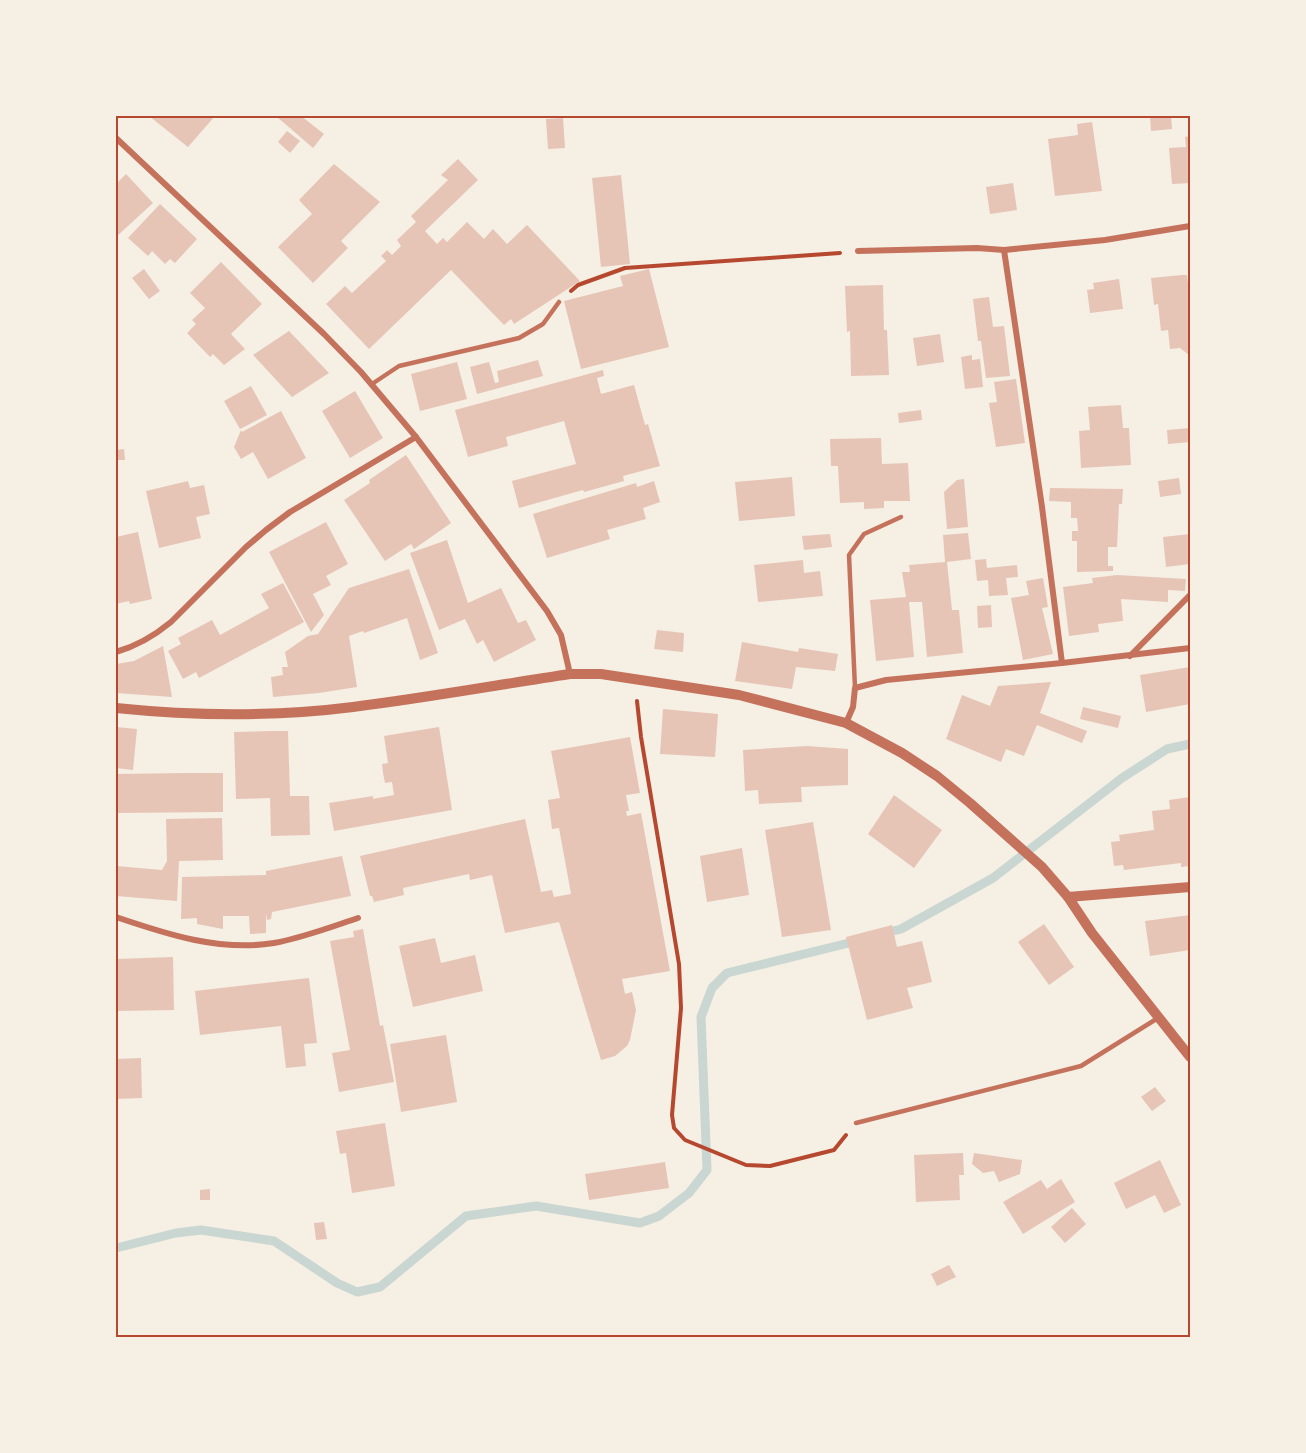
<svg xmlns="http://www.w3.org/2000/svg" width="1306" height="1453" viewBox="0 0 1306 1453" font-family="'PT Sans Narrow',sans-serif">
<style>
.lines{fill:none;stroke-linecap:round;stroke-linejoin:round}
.stream{stroke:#c9d6d2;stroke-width:9}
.building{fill:#e6c5b7}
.path{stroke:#b5482f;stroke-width:4}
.service{stroke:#c5725c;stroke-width:4.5}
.minor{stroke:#c5725c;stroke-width:6}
.tertiary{stroke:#c5725c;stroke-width:10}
.neatline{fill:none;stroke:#b5482f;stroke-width:2}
</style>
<rect width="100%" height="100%" fill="#f6efe4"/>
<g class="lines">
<g class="stream">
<polyline points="882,934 901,929 993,878 1122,778 1167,749 1190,744"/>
<polyline points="116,1248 176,1233 201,1230 274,1241 337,1283 357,1292 380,1287 466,1216 536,1206 640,1223 659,1216 689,1193 707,1170 701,1017 712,988 727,973 857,941"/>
</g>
</g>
<g class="building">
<polygon points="149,116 215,116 188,147"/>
<polygon points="276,116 301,116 324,134 313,148"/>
<polygon points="1150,116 1171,116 1172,129 1151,131"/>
<polygon points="563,118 565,148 548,149 546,119"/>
<polygon points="1092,122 1102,191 1055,196 1048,139 1078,135 1077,124"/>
<polygon points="287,131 300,141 290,153 278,142"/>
<polygon points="1190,136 1190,183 1172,184 1169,148 1186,147 1185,137"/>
<polygon points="458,159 478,180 425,231 437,244 443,238 447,242 467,222 484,239 493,229 507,244 527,225 580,281 514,324 511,319 504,325 451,270 369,349 326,304 345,286 352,293 386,261 381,256 387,250 392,255 401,246 397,240 416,222 411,216 448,180 441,175"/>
<polygon points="334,164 380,202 341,241 348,248 313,283 278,247 312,214 299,200"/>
<polygon points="126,174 153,203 116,237 116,184"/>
<polygon points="621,175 630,264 601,267 592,178"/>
<polygon points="1013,183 1017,210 990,214 986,187"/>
<polygon points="160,204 197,239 175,263 170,259 165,264 152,251 148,256 128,238"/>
<polygon points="221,262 262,304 231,334 245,349 224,365 213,354 210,357 187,333 196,324 192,320 205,308 190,293"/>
<polygon points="144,269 160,291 149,299 132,278"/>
<polygon points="649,269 669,347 581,369 564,301 623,286 620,276"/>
<polygon points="1182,275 1187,275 1190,301 1189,355 1180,348 1170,349 1168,330 1161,331 1158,304 1154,305 1151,278"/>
<polygon points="1119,279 1123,309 1090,313 1087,290 1094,289 1093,283"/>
<polygon points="883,285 884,330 887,330 889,375 851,376 850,331 847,332 845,286"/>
<polygon points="989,297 993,327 1004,326 1010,376 986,378 981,341 978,341 973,299"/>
<polygon points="289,331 329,373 292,397 253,355"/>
<polygon points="940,334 944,362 917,366 913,338"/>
<polygon points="972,355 972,360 980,359 983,387 965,389 961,357"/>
<polygon points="538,360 543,376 477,394 470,367 489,362 495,383 499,382 497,371"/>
<polygon points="457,362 467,399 420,411 411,374"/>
<polygon points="603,370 604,376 597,378 601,394 634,385 645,425 648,424 660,466 623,476 624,481 584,492 583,490 519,508 512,481 576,464 564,421 506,437 508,446 468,457 455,410"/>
<polygon points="1016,379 1025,443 996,447 989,403 997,402 994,382"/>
<polygon points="251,386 267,415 240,429 224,401"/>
<polygon points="355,391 383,438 350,458 322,411"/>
<polygon points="1121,405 1123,428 1129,428 1131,465 1081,468 1079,431 1090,430 1088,407"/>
<polygon points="921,410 922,420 899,423 898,413"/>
<polygon points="281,411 306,458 268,479 253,452 241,459 234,447 241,430 242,432"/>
<polygon points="1190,428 1190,442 1168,444 1167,430"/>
<polygon points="881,438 882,464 908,463 910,501 884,501 884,508 864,509 864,502 840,503 838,466 831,466 830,439"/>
<polygon points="124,449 125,460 116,460 116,450"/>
<polygon points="406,455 451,523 414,549 411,544 385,561 344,500 370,483 369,480"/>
<polygon points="792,477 795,516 739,521 735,482"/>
<polygon points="1179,478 1181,494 1160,497 1158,481"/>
<polygon points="964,479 968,527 947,529 944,492 957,480"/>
<polygon points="188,481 190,488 204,485 210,514 196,517 201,538 159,548 146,491"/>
<polygon points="654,481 660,502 643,508 646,519 607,530 610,539 547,558 533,514 636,483 637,487"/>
<polygon points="1050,488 1123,489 1122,504 1119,504 1117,547 1108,547 1108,566 1113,566 1113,571 1077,572 1077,541 1072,541 1072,531 1078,531 1077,518 1071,518 1071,502 1049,501"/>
<polygon points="326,522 348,564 326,576 331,585 313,594 324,615 311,632 269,552"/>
<polygon points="138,532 152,599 130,604 129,601 116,604 116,537"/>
<polygon points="968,533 971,559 947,562 952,610 959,610 963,653 927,657 922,602 909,602 914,657 876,661 870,600 906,597 902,572 910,572 909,565 945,562 943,535"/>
<polygon points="830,534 832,547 804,550 802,536"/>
<polygon points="1190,534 1190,564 1166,567 1163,537"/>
<polygon points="447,540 468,603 501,588 518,623 526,620 536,640 494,662 483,640 477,644 465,619 439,630 410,553"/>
<polygon points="986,559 987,568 1017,565 1018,577 1006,578 1008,595 989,596 988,580 977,581 975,560"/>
<polygon points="803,560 804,573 820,571 823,596 758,602 754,565"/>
<polygon points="409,569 438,653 420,660 407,618 364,633 363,631 349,636 357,687 319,693 273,697 271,677 283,675 282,667 288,667 285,652 308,636 318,634 349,588"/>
<polygon points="1117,575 1186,579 1185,591 1168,590 1168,602 1121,599 1123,621 1098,624 1099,632 1069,636 1063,587 1093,583 1092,578"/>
<polygon points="1043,578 1048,607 1042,608 1053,654 1023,660 1011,598 1029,595 1026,581"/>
<polygon points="283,583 304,622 199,678 196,672 183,679 168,651 181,644 178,638 212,620 220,635 269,608 261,594"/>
<polygon points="991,605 992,627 978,628 977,606"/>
<polygon points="657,630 684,633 683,652 654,649"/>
<polygon points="742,642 798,652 799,648 838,654 835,671 796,667 792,689 735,681"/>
<polygon points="163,646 172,697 116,693 116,664 134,661"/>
<polygon points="1190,667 1190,704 1146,712 1140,675"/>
<polygon points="1051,682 1040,713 1087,731 1082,743 1037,725 1024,756 1006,749 1001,762 946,739 962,695 990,706 998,686"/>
<polygon points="1083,707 1121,716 1118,728 1080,719"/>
<polygon points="663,709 718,714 715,757 660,754"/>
<polygon points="116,727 137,729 133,770 116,768"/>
<polygon points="439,727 452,810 334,831 329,803 373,796 373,799 394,795 392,782 385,783 383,773 382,764 388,763 384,736"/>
<polygon points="270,731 288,731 290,796 309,796 310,835 271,836 270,798 236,799 234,732"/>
<polygon points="630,737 640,793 626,795 629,811 626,811 627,816 641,813 670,971 622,979 625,994 632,992 636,1010 630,1040 627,1046 615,1056 601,1060 559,922 505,933 492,875 470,880 469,874 403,888 404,895 374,902 372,896 370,896 360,856 525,819 541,892 552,890 554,897 571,894 559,828 552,829 548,800 560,798 551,751"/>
<polygon points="807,746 848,749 848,785 801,787 802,802 759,804 758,790 745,791 743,750"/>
<polygon points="186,773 223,773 223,812 116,813 116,774"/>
<polygon points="894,795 942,830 914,868 868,834"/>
<polygon points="1190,797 1190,866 1181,867 1181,863 1124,870 1123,865 1114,866 1111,842 1120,841 1119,835 1154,830 1152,811 1170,809 1169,800"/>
<polygon points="222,818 223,860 179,861 177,901 116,896 116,866 162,870 167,861 166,819"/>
<polygon points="813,822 831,930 782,937 765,830"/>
<polygon points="742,848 749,895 707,902 700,856"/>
<polygon points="342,856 351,896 272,912 271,919 267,920 266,913 266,933 250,934 249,916 223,916 223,929 197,924 197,918 181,919 182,877 266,875 266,871"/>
<polygon points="1190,915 1190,950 1150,956 1145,921"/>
<polygon points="1044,924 1074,967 1049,985 1018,942"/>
<polygon points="892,925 897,947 922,941 932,982 907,988 913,1008 867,1020 846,937"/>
<polygon points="363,929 380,1026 383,1025 394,1082 339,1092 332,1053 350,1050 330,941 354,937 353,931"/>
<polygon points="435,938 441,963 475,955 483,991 413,1007 399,946"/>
<polygon points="173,957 174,1010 118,1011 118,1019 116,1019 116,959"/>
<polygon points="309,978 317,1043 304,1044 306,1066 286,1068 281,1026 200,1035 195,991"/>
<polygon points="446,1035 457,1102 401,1112 390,1044"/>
<polygon points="141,1058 142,1098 116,1099 116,1059"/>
<polygon points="1155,1087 1166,1101 1152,1111 1141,1097"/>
<polygon points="385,1123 395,1186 352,1193 346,1153 340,1154 336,1131"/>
<polygon points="963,1153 964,1175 959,1175 960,1200 916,1202 914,1155"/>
<polygon points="974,1153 1022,1160 1020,1174 999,1182 994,1171 983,1173 972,1164"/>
<polygon points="1160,1160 1181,1205 1164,1213 1155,1195 1126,1209 1114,1183"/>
<polygon points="665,1162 669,1188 589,1200 585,1174"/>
<polygon points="1061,1179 1075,1202 1023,1234 1003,1202 1041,1180 1047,1189"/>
<polygon points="210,1189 210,1200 200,1200 200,1190"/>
<polygon points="1072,1208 1086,1224 1065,1243 1051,1227"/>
<polygon points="324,1222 327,1239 316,1240 314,1223"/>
<polygon points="949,1265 956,1277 937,1286 931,1274"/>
</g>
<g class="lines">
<g class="path">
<polyline points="571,291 578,285 625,268 840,253"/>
<polyline points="637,701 641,737 679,964 681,1008 672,1115 674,1128 685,1140 746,1165 770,1166 834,1150 846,1135"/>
</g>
<g class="service">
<polyline points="372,384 399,366 519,338 543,324 559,302"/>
<polyline points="855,688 849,555 864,534 901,517"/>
<polyline points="856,1123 1081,1066 1158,1018"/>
</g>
<g class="minor">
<polyline points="116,138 324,334 361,372 416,437 547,611 561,635 570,674"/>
<polyline points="1004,250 1042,507 1062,663"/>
<polyline points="858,251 977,248 1004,250 1105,240 1190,226"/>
<path d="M116,652C137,646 154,636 171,622L246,547L266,530L290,512L416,437"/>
<polyline points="1130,656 1190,595"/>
<polyline points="846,723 853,707 855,688 886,680 1062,663 1190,648"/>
<path d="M116,917C166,934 220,952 274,943C302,938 331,927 358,918"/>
</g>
<g class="tertiary">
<path d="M116,708C194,716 274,717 353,707C425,698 497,685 570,674H601L739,695L846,723L902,753L937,776L970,803L1042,867L1068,897L1092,933L1190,1057"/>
<polyline points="1068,897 1190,887"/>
</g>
</g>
<rect width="1306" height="1453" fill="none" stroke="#f6efe4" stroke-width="234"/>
<rect x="117" y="117" width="1072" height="1219" class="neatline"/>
</svg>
